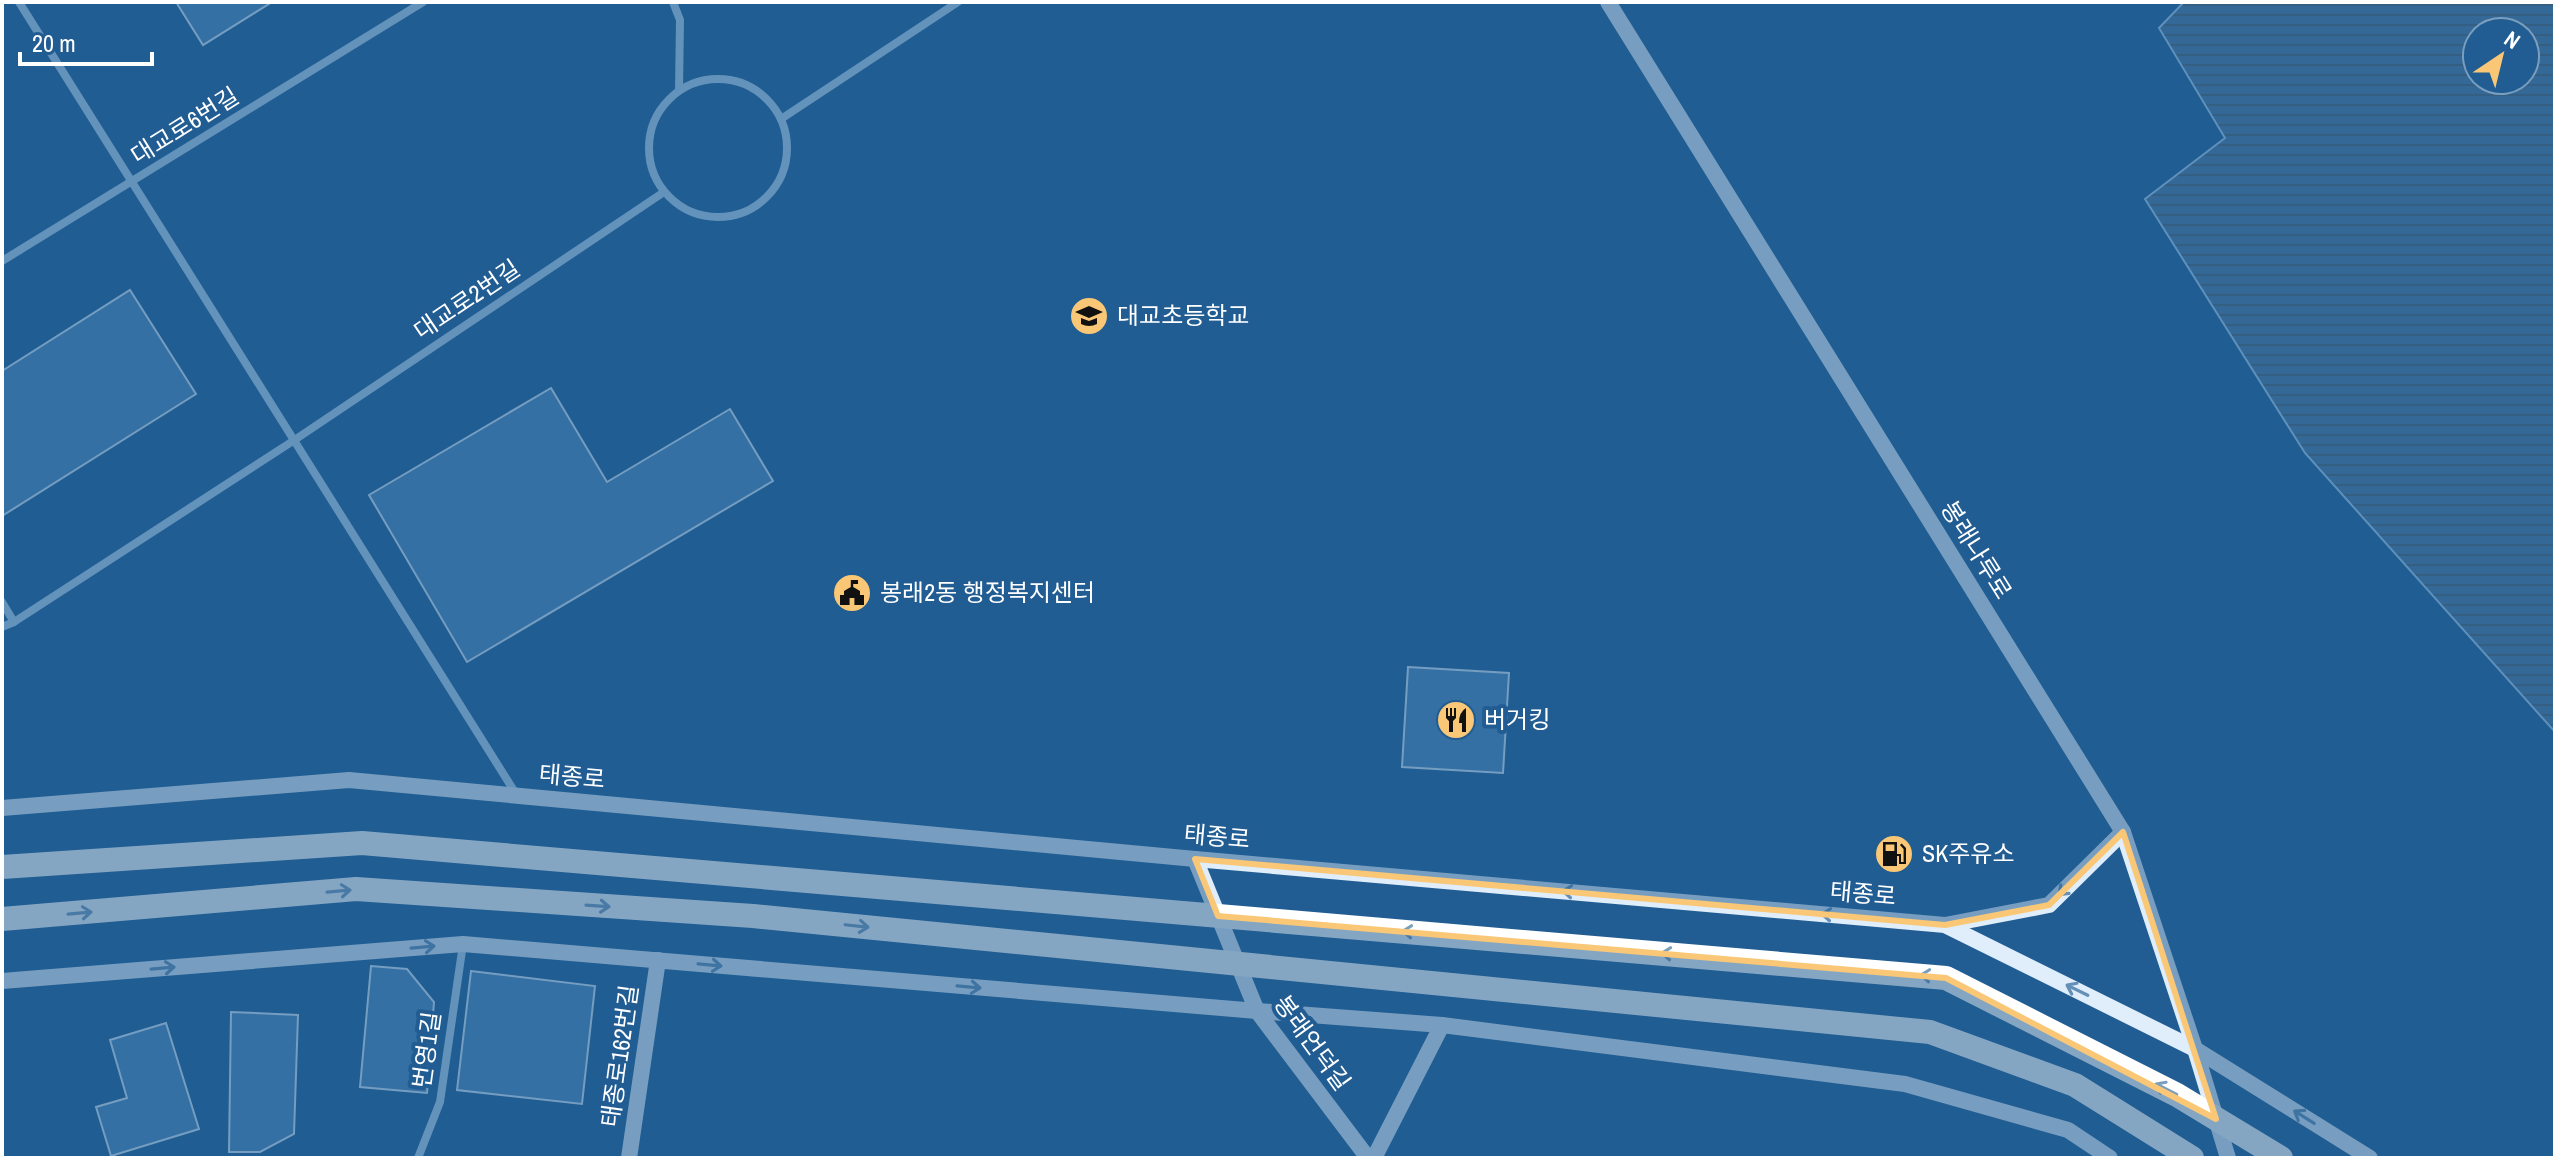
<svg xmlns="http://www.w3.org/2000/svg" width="2557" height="1160" viewBox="0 0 2557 1160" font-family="'Archivo Narrow','Noto Sans KR',sans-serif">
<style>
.water{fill:url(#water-rules);stroke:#a7cfee;stroke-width:2;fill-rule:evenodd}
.building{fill:#4e88ba;stroke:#d9ebfa;stroke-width:2}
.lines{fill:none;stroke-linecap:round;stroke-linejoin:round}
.street{stroke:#b3d3ed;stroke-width:8}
.secondary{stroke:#e0edfa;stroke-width:16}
.highway-bridge{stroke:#fff;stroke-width:24}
.oneway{stroke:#648fb6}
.oneway2{stroke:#7a9ebe}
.marked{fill:none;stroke:#f9c775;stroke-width:6;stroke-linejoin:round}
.labels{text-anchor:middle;stroke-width:8;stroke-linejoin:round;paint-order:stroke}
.street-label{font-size:24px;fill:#fff;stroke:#215d92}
.poi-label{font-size:24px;fill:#fff;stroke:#215d92;text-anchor:start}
</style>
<defs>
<pattern id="water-rules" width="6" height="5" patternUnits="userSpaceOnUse" patternTransform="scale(2)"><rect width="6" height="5" fill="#4d769b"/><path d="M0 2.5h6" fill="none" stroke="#4c5f70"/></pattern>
</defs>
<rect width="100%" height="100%" fill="#215d92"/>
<path class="water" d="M2184,2H2555V732L2305,453L2145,199L2225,138L2159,28ZM2477,32H2525V80H2477Z"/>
<g class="building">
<polygon points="176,2 272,2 203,45"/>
<polygon points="130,290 196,394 2,516 2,371"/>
<polygon points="551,388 607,482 730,409 773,481 467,662 369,495"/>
<polygon points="1408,667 1509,673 1503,773 1402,767"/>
<polygon points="371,966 407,969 434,1002 427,1093 360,1087"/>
<polygon points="471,971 595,986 582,1104 457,1090"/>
<polygon points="231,1012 298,1015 294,1134 260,1152 229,1152"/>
<polygon points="166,1023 199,1129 111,1156 96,1107 127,1098 110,1040"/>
</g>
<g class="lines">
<g class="street">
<polyline points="19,2 516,794"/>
<polyline points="673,2 680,20 679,90"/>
<circle cx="718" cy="148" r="69"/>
<polyline points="781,119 958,2"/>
<polyline points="2,261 423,2"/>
<polyline points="2,602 14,622"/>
<polyline points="2,627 14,622 293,441 664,192"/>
<polyline points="418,1158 440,1102 463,944"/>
</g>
<g class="secondary">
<polyline points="1608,2 2123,832 2195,1049 2228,1158"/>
<polyline points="2,808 349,780 1195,859 1945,925 2195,1049 2370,1158"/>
<polyline points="1195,859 1257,1011 1368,1158"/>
<polyline points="1945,925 2049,905 2123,832"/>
<polyline points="2,981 463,944 1257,1011 1442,1025 1905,1084 2068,1130 2110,1158"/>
<polyline points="629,1158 658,960"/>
<polyline points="1374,1158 1442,1025"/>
</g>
<g class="highway-bridge">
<polyline points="2,867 362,843 1946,978 2177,1095 2281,1158"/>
<polyline points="2,919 356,889 753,916 1930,1032 2075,1085 2192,1158"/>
</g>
</g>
<defs><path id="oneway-shaft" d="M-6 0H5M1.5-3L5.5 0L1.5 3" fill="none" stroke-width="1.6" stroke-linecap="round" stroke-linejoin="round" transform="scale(2)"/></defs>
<g class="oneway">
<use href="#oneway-shaft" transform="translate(2067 887) rotate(136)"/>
<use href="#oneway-shaft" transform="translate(1574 892) rotate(-175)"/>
<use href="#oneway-shaft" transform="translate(1833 915) rotate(-175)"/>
<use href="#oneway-shaft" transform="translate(423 947) rotate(-5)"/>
<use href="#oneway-shaft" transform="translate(710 965) rotate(5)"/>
<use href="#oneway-shaft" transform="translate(163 968) rotate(-5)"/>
<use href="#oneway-shaft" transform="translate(969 987) rotate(5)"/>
<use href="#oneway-shaft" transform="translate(2077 990) rotate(-154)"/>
<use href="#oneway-shaft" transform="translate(2304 1117) rotate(-148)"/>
</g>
<g class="oneway2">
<use href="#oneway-shaft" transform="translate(339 891) rotate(-5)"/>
<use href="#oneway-shaft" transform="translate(598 906) rotate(4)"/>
<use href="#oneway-shaft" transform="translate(80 913) rotate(-5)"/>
<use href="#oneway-shaft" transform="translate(857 926) rotate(6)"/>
<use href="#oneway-shaft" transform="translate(1414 932) rotate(-175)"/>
<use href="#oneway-shaft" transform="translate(1673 954) rotate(-175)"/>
<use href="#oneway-shaft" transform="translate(1932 976) rotate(-175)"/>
<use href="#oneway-shaft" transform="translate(2166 1089) rotate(-153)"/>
</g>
<path d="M0 0H2557V1160H0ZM2123,832L2216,1119L1946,978L1218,916L1195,859L1945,925L2049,905Z" fill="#215d92" fill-opacity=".55" fill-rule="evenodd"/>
<path class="marked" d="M2123,832L2216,1119L1946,978L1218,916L1195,859L1945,925L2049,905Z"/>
<defs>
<g id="school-disc" transform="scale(2)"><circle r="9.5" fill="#f9c775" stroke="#215d92"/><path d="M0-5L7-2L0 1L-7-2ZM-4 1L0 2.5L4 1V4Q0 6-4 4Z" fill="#111"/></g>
<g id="civic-disc" transform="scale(2)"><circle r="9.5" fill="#f9c775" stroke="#215d92"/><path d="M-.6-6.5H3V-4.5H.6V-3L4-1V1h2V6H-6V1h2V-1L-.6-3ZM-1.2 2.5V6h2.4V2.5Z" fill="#111"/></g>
<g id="restaurant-disc" transform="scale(2)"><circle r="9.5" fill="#f9c775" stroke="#215d92"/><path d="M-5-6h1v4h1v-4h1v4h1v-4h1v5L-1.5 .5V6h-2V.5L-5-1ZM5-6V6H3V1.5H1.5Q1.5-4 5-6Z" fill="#111"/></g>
<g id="fuel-disc" transform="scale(2)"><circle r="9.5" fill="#f9c775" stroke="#215d92"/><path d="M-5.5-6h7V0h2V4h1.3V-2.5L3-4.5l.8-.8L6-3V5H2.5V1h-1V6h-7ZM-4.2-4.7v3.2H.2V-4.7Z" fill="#111"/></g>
</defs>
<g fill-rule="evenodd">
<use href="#school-disc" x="1089" y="316"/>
<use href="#civic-disc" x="852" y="593"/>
<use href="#restaurant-disc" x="1456" y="720"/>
<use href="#fuel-disc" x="1894" y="854"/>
</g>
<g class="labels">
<g class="street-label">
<text transform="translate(185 126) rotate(-32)" y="8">대교로6번길</text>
<text transform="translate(467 300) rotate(-34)" y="8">대교로2번길</text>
<text transform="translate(1976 550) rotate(58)" y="8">봉래나루로</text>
<text transform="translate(572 777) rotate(5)" y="8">태종로</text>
<text transform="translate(1217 837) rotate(5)" y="8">태종로</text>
<text transform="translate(1863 894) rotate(5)" y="8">태종로</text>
<text transform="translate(1312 1043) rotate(54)" y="8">봉래언덕길</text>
<text transform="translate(427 1050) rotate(-82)" y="8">번영1길</text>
<text transform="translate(620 1056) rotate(-82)" y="8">태종로162번길</text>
</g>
<g class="poi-label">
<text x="1117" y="324">대교초등학교</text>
<text x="880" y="601">봉래2동 행정복지센터</text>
<text x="1484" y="728">버거킹</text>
<text x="1922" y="862">SK주유소</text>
</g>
</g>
<rect width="2557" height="1160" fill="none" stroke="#ffffff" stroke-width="8"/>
<g transform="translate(2501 56) rotate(35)"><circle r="38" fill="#215d92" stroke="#7a9ebe" stroke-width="2"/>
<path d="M0-6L14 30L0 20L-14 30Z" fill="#f9c775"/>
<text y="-12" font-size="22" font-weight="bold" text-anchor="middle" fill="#ffffff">N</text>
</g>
<path d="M20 52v12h132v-12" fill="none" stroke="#ffffff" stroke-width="4"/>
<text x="32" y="52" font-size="24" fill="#ffffff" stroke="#215d92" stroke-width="6" paint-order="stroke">20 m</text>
</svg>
